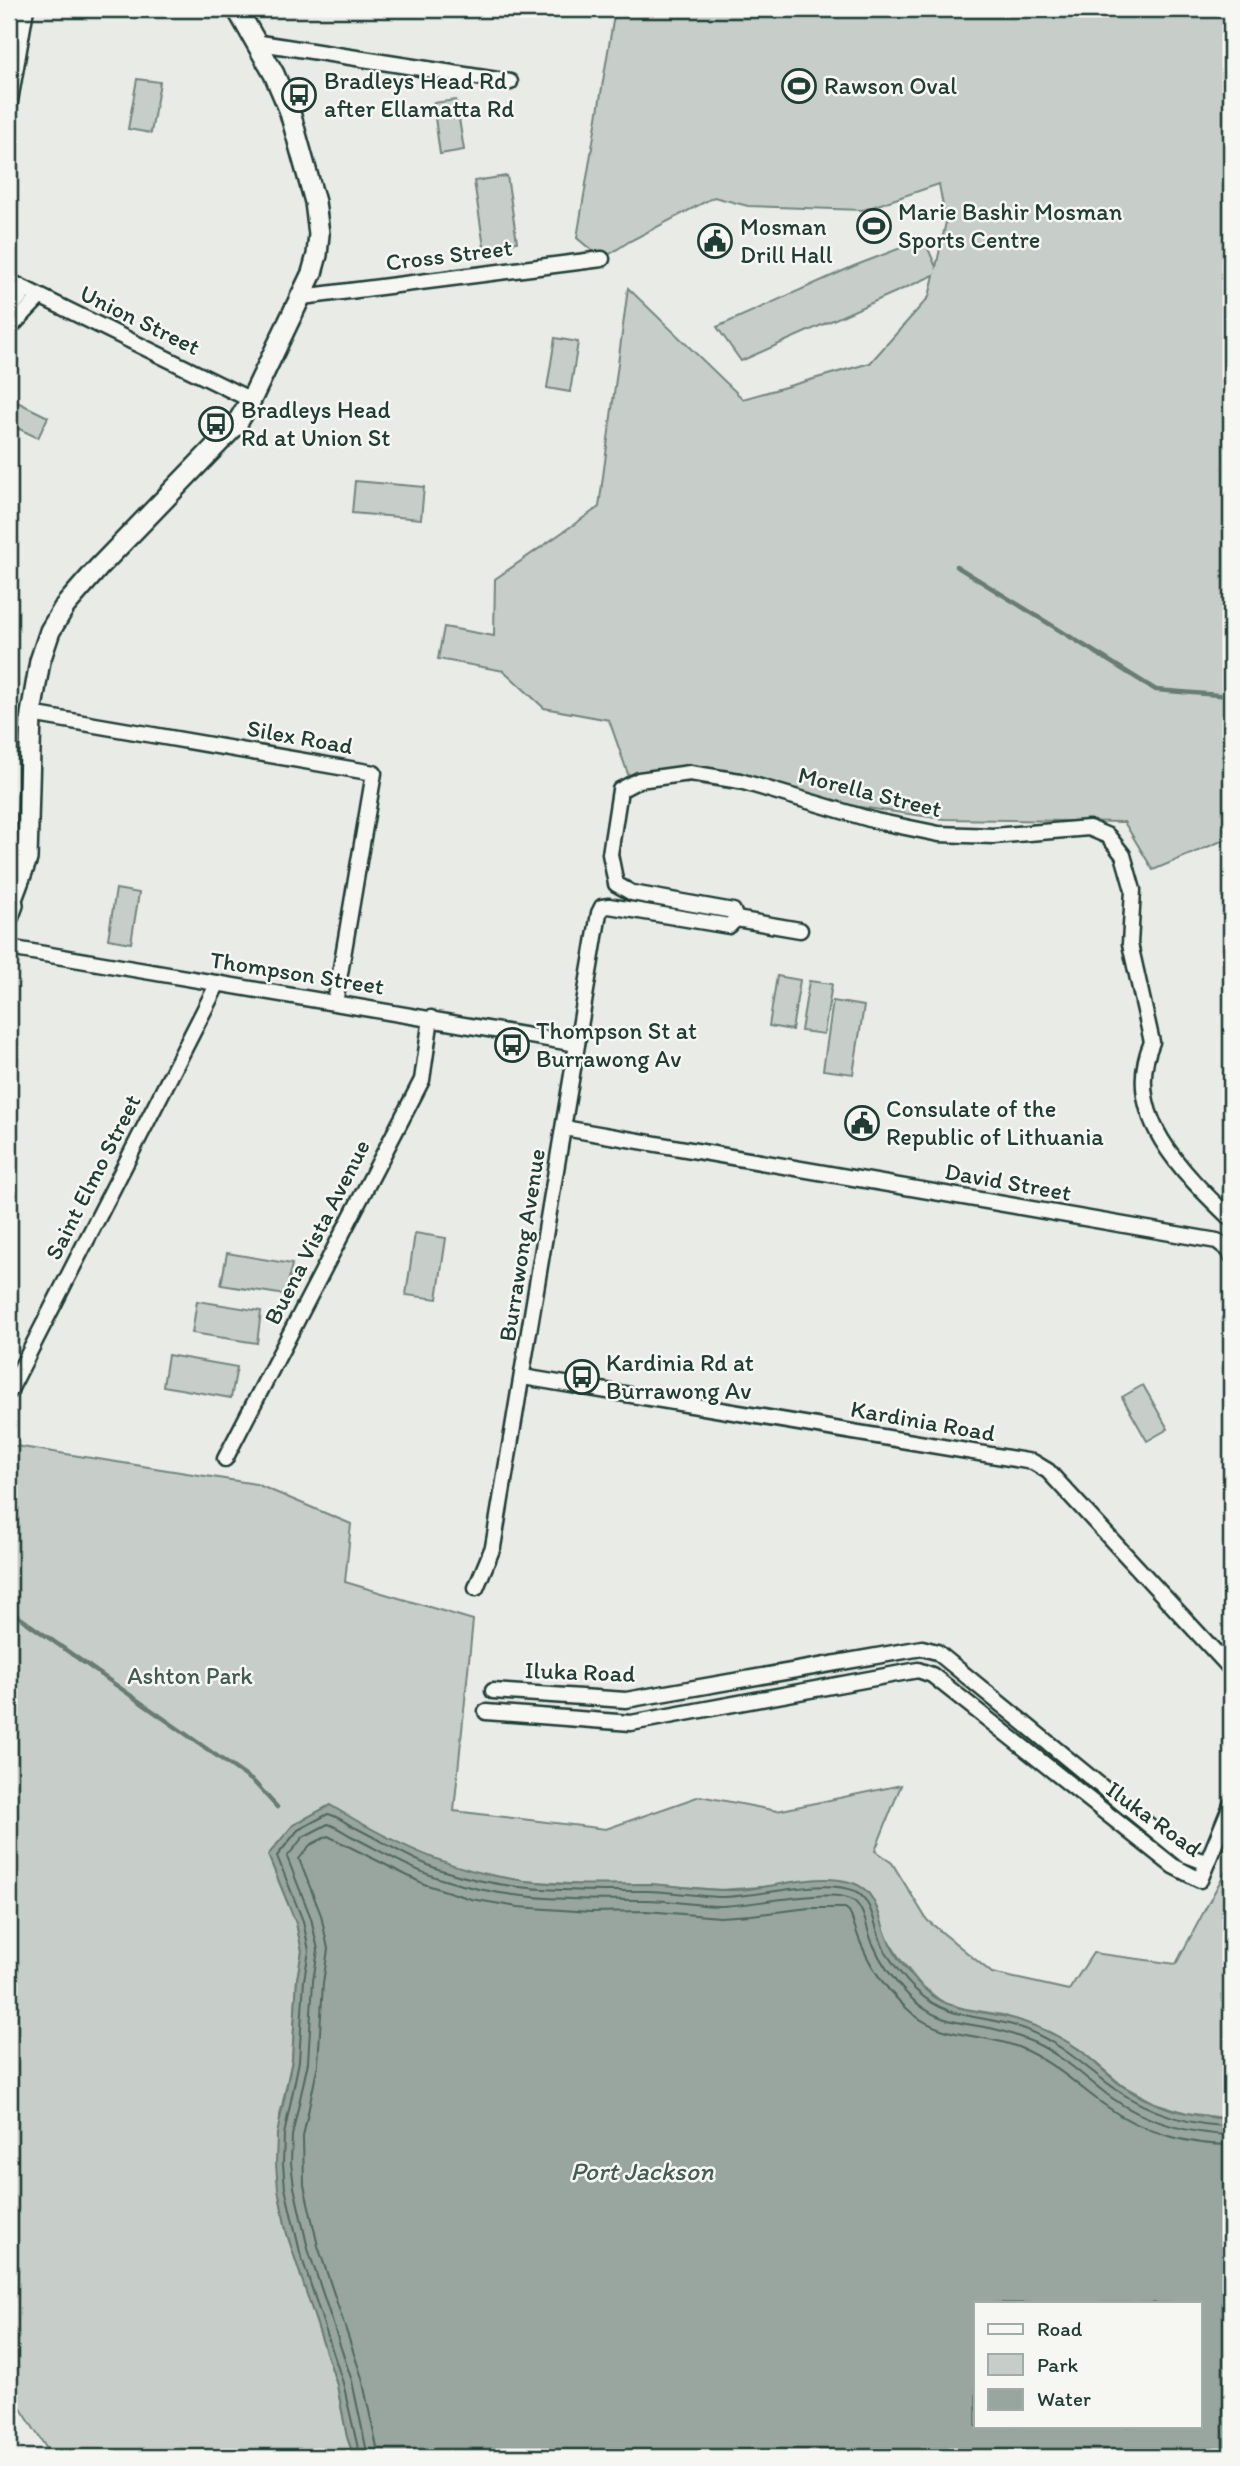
<svg xmlns="http://www.w3.org/2000/svg" width="1240" height="2466" viewBox="0 0 1240 2466" font-family="Itim,sans-serif">
<style>
.green{fill:#c7cec9;stroke:#73867e;stroke-width:2}
.water{fill:#99a6a0;stroke:#687c75;stroke-width:2;fill-rule:evenodd}
.lines{fill:none;stroke-linecap:round;stroke-linejoin:round}
.shore{stroke:#50675f;stroke-width:2}
.stream{stroke:#687c75;stroke-width:4.5}
.minor-casing{stroke:#1f3d34;stroke-width:19}
.secondary-casing{stroke:#1f3d34;stroke-width:24}
.minor{stroke:#f6f6f2;stroke-width:14}
.secondary{stroke:#f6f6f2;stroke-width:19}
.labels{text-anchor:middle;stroke-width:5;stroke-linejoin:round;paint-order:stroke}
.poi-label{font-size:24px;fill:#1f3d34;stroke:#f6f6f2;text-anchor:start}
.street-label{font-size:24px;fill:#1f3d34;stroke:#f6f6f2}
.park-label{font-size:24px;fill:#415a52;stroke:#f6f6f2}
.water-label{font-size:26px;font-style:italic;fill:#445c54;stroke:#f6f6f2}
</style>
<rect width="100%" height="100%" fill="#e9ebe7"/>
<filter id="ink" filterUnits="userSpaceOnUse"><feTurbulence type="fractalNoise" baseFrequency=".0143" numOctaves="2"/><feDisplacementMap in="SourceGraphic" scale="14" xChannelSelector="R" yChannelSelector="G"/><feConvolveMatrix kernelMatrix="1 2 1 2 8 2 1 2 1" color-interpolation-filters="sRGB"/></filter>
<g filter="url(#ink)">
<g class="green">
<polygon points="615,9 1231,9 1231,837 1153,870 1124,822 944,819 628,774 609,720 544,708 504,671 438,659 444,627 494,636 495,579 599,507 628,288 743,399 870,363 929,297 934,275 741,361 717,327 854,266 924,239 936,267 946,222 939,184 863,210 748,206 714,197 630,241 602,259 577,238"/>
<polygon points="137,79 160,82 151,133 128,129"/>
<polygon points="456,100 464,150 440,154 433,103"/>
<polygon points="507,176 517,242 484,247 474,181"/>
<polygon points="555,338 578,342 570,392 547,388"/>
<polygon points="9,398 48,417 38,438 9,424"/>
<polygon points="355,481 424,487 421,519 352,513"/>
<polygon points="116,889 139,893 131,943 108,939"/>
<polygon points="777,976 800,980 792,1030 769,1026"/>
<polygon points="809,981 832,984 824,1034 801,1031"/>
<polygon points="833,1001 864,1006 853,1074 823,1070"/>
<polygon points="415,1233 446,1238 437,1299 406,1295"/>
<polygon points="227,1253 292,1264 286,1295 221,1285"/>
<polygon points="197,1301 261,1311 257,1343 192,1333"/>
<polygon points="168,1355 237,1367 231,1398 163,1386"/>
<polygon points="1143,1385 1168,1429 1147,1441 1122,1397"/>
<polygon points="9,1445 256,1484 351,1524 345,1582 473,1620 454,1811 606,1829 700,1796 777,1811 901,1785 875,1851 892,1863 927,1920 992,1973 1069,1990 1093,1953 1176,1964 1231,1861 1231,2119 1187,2113 1155,2103 1123,2086 1079,2049 1051,2033 1003,2015 966,2009 943,2003 920,1984 900,1959 885,1935 877,1908 838,1881 720,1890 646,1884 601,1886 522,1881 477,1873 443,1863 411,1850 358,1822 268,1855 296,1923 302,1951 297,1979 292,2060 280,2115 278,2189 287,2234 337,2385 347,2437 354,2457 52,2457 9,2390"/>
</g>
<path class="water" d="M330,1805C401,1848 462,1877 547,1883C580,1886 614,1884 647,1884C676,1885 703,1891 732,1890C769,1890 816,1871 853,1883C879,1891 879,1923 890,1944C899,1962 914,1980 929,1993C956,2015 994,2010 1024,2022C1044,2029 1064,2038 1081,2051C1095,2062 1107,2075 1121,2085C1153,2108 1193,2117 1231,2119V2457H354L347,2437L337,2385L287,2234L278,2189L276,2164L277,2134L292,2060L297,1979L302,1951L296,1923L268,1855L293,1825ZM1200,2303V2426H976V2303Z"/>
<g class="lines">
<g class="shore">
<path d="M360,2457L343,2383L300,2252L285,2188L283,2164L284,2135L299,2061L304,1980L309,1951L303,1921L277,1856L298,1830L328,1814C338,1816 347,1824 356,1828C384,1842 411,1860 441,1870C510,1893 574,1891 645,1891C669,1891 694,1896 718,1897C756,1898 821,1877 855,1891C874,1900 875,1933 885,1951C894,1965 905,1981 918,1992C950,2022 987,2014 1025,2029C1066,2046 1083,2066 1117,2090C1149,2113 1193,2126 1231,2126"/>
<path d="M368,2457L352,2381L308,2249L294,2187L291,2163L292,2136L308,2062L313,1981L318,1950L311,1918L287,1857L303,1837L328,1824C336,1826 343,1832 351,1836C381,1851 410,1869 441,1879C513,1902 572,1899 645,1900C670,1900 694,1905 718,1906C746,1907 835,1886 854,1901C865,1909 867,1932 873,1944C881,1963 894,1981 909,1996C935,2022 956,2022 990,2028C1006,2031 1020,2037 1035,2043C1065,2057 1086,2079 1112,2098C1145,2122 1191,2134 1231,2135"/>
<path d="M379,2457L362,2378L318,2246L304,2185L303,2137L318,2064L323,1983L328,1949L321,1915L299,1859L310,1845L328,1836L424,1884L471,1899L518,1907L590,1912L646,1911L720,1917L751,1915L809,1908H845L849,1911C854,1923 857,1935 862,1946C873,1972 892,1996 913,2014C944,2039 983,2033 1018,2047C1054,2062 1075,2084 1106,2106C1141,2132 1189,2145 1231,2145"/>
</g>
<g class="stream">
<polyline points="956,566 1156,690 1231,696"/>
<polyline points="9,1610 254,1782 277,1807"/>
</g>
<g class="minor-casing">
<g id="minor">
<polyline points="254,42 510,82"/>
<polyline points="9,107 26,9"/>
<polyline points="9,281 251,400"/>
<polyline points="302,297 602,259"/>
<polyline points="9,309 27,290"/>
<polyline points="9,329 40,297"/>
<polyline points="31,714 374,773 335,1003"/>
<polyline points="736,919 800,930"/>
<polyline points="9,948 577,1044"/>
<polyline points="564,1128 1217,1241 1230,1251 1231,1255"/>
<polyline points="523,1377 1033,1462 1048,1471 1231,1669"/>
<polyline points="9,1392 218,983"/>
<polyline points="225,1459 422,1080 431,1018"/>
<path d="M476,1588L493,1547L599,913L602,907L609,906L729,926L736,919L733,911L632,893L616,884L610,854L620,790L639,780L690,773L740,781L876,821L939,834L993,836L1089,828L1108,836L1123,855L1133,890L1130,944L1152,1042C1121,1114 1183,1173 1231,1219"/>
<polyline points="493,1691 626,1700 922,1648 937,1652 1184,1854 1207,1863"/>
<polyline points="486,1712 631,1723 918,1670 932,1675 1173,1866 1200,1880 1231,1805"/>
</g>
</g>
<g class="secondary-casing">
<polyline id="secondary" points="9,916 13,905 12,899 27,859 31,714 40,661 50,631 65,606 99,567 236,425 251,400 312,273 317,255 319,234 315,202 289,109 274,74 237,9"/>
</g>
<use href="#minor" class="minor"/>
<use href="#secondary" class="secondary"/>
</g>
</g>
<defs>
<g id="stadium-ring" transform="scale(1.75)"><circle r="9.5" fill="#f6f6f2" stroke="#1f3d34" stroke-width="1.5"/><path d="M0-5a6.5 5 0 1 0 0 10a6.5 5 0 1 0 0-10ZM-3.5-1.8h7v3.6h-7Z" fill="#1f3d34"/></g>
<g id="bus-ring" transform="scale(1.75)"><circle r="9.5" fill="#f6f6f2" stroke="#1f3d34" stroke-width="1.5"/><path d="M-5-6H5V4H4V6H2V4H-2V6H-4V4H-5ZM-3.5-4V0h7V-4ZM-3.5 1.2v1.5H-2V1.2ZM2 1.2v1.5H3.5V1.2Z" fill="#1f3d34"/></g>
<g id="civic-ring" transform="scale(1.75)"><circle r="9.5" fill="#f6f6f2" stroke="#1f3d34" stroke-width="1.5"/><path d="M-.6-6.5H3V-4.5H.6V-3L4-1V1h2V6H-6V1h2V-1L-.6-3ZM-1.2 2.5V6h2.4V2.5Z" fill="#1f3d34"/></g>
</defs>
<g fill-rule="evenodd">
<use href="#stadium-ring" x="799" y="86"/>
<use href="#bus-ring" x="299" y="95"/>
<use href="#stadium-ring" x="874" y="226"/>
<use href="#civic-ring" x="715" y="241"/>
<use href="#bus-ring" x="216" y="424"/>
<use href="#bus-ring" x="512" y="1045"/>
<use href="#civic-ring" x="862" y="1123"/>
<use href="#bus-ring" x="582" y="1377"/>
</g>
<g class="labels">
<g class="poi-label">
<text x="324" y="89">Bradleys Head Rd<tspan x="324" dy="28">after Ellamatta Rd</tspan></text>
<text x="824" y="94">Rawson Oval</text>
<text x="898" y="220">Marie Bashir Mosman<tspan x="898" dy="28">Sports Centre</tspan></text>
<text x="740" y="235">Mosman<tspan x="740" dy="28">Drill Hall</tspan></text>
<text x="241" y="418">Bradleys Head<tspan x="241" dy="28">Rd at Union St</tspan></text>
<text x="536" y="1039">Thompson St at<tspan x="536" dy="28">Burrawong Av</tspan></text>
<text x="886" y="1117">Consulate of the<tspan x="886" dy="28">Republic of Lithuania</tspan></text>
<text x="606" y="1371">Kardinia Rd at<tspan x="606" dy="28">Burrawong Av</tspan></text>
</g>
<g class="street-label">
<text transform="translate(449 255) rotate(-7)" y="8">Cross Street</text>
<text transform="translate(140 320) rotate(26)" y="8">Union Street</text>
<text transform="translate(300 737) rotate(10)" y="8">Silex Road</text>
<text transform="translate(870 792) rotate(14)" y="8">Morella Street</text>
<text transform="translate(297 973) rotate(9)" y="8">Thompson Street</text>
<text transform="translate(93 1177) rotate(-63)" y="8">Saint Elmo Street</text>
<text transform="translate(1008 1182) rotate(10)" y="8">David Street</text>
<text transform="translate(317 1232) rotate(-63)" y="8">Buena Vista Avenue</text>
<text transform="translate(522 1245) rotate(-81)" y="8">Burrawong Avenue</text>
<text transform="translate(923 1421) rotate(10)" y="8">Kardinia Road</text>
<text transform="translate(580 1672) rotate(2)" y="8">Iluka Road</text>
<text transform="translate(1154 1819) rotate(36)" y="8">Iluka Road</text>
</g>
<g class="park-label">
<text x="190" y="1684">Ashton Park</text>
</g>
<g class="water-label">
<text x="642" y="2180">Port Jackson</text>
</g>
</g>
<rect width="1240" height="2466" fill="none" stroke="#f6f6f2" stroke-width="35"/>
<rect x="18" y="18" width="1205" height="2431" fill="none" stroke="#1f3d34" stroke-width="2.5" filter="url(#ink)"/>
<rect x="974" y="2302" width="228" height="126" fill="#f6f6f2" stroke="#a0aca6" stroke-width="2"/>
<rect x="988" y="2324" width="35" height="10" fill="#f6f6f2" stroke="#a0aca6" stroke-width="2"/>
<text x="1037" y="2336" font-size="21" fill="#1f3d34">Road</text>
<rect x="988" y="2354" width="35" height="21" fill="#c7cec9" stroke="#a0aca6" stroke-width="2"/>
<text x="1037" y="2372" font-size="21" fill="#1f3d34">Park</text>
<rect x="988" y="2389" width="35" height="21" fill="#99a6a0" stroke="#a0aca6" stroke-width="2"/>
<text x="1037" y="2406" font-size="21" fill="#1f3d34">Water</text>
</svg>
